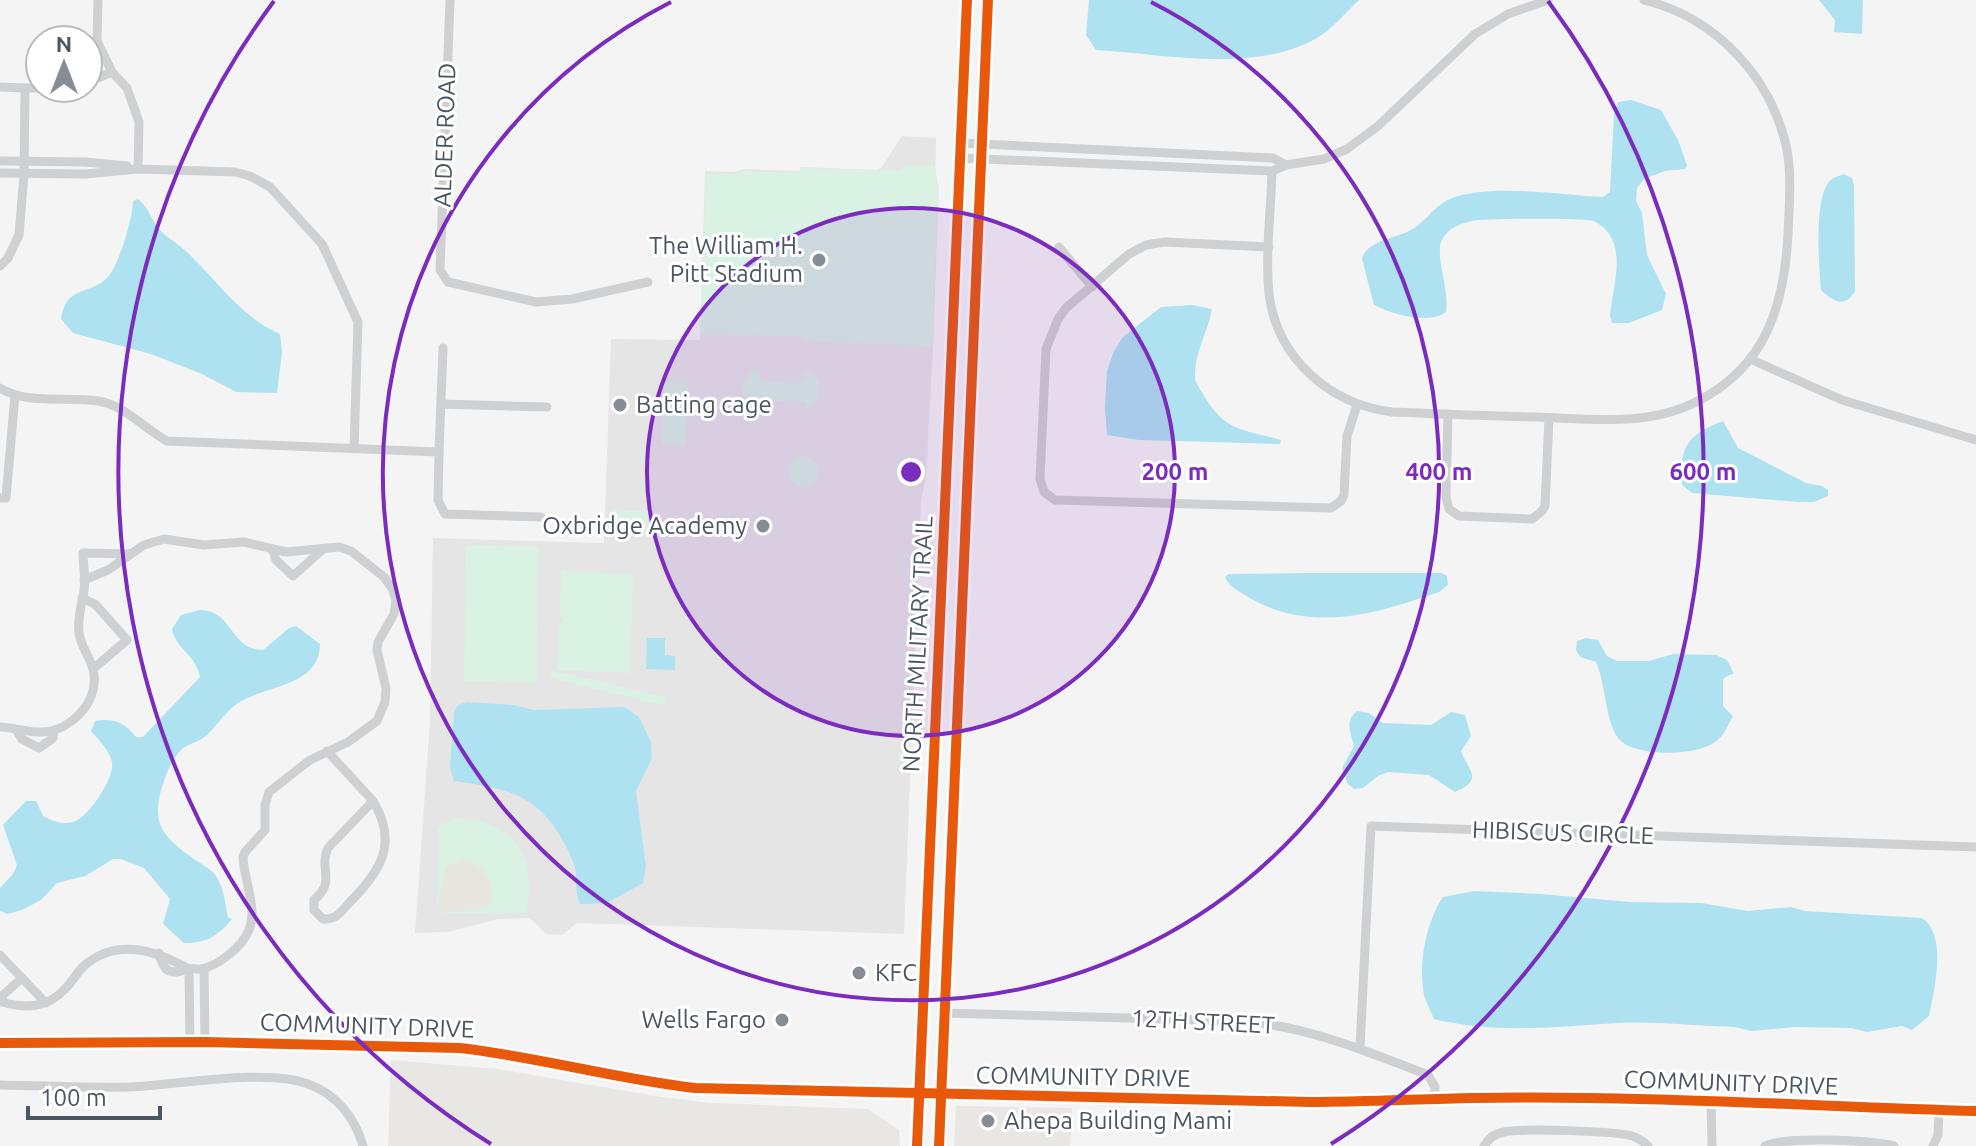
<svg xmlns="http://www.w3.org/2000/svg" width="1976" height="1146" viewBox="0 0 1976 1146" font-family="Ubuntu,sans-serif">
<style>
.commercial{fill:#e8e7e3}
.education{fill:#e6e5e6}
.green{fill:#d9f2e3}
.sand{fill:#e7e6e1}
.water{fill:#aee2f0}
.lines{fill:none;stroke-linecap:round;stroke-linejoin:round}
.minor{stroke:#ced0d2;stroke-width:9}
.tertiary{stroke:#ced0d2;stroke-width:11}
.secondary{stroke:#ced0d4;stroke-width:12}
.cycleway-casing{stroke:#fff;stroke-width:15}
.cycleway{stroke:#e8590c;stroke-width:10}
.ring{fill:none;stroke:#7b2cbf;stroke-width:4}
.poi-dot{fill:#868d94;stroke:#fff;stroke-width:3}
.labels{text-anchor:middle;stroke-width:6;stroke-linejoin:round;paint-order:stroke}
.street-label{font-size:24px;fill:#4a5661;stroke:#fff}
.poi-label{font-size:24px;fill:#4a5661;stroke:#fff;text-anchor:end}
.centre{fill:#7b2cbf;stroke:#fff;stroke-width:4}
.ring-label{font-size:24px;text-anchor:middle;font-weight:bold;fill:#7b2cbf;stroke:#fff;stroke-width:6;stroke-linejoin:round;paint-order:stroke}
</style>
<rect width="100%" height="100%" fill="#f4f4f4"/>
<g class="commercial">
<polygon points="391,1060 497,1069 662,1097 712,1103 868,1109 899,1130 900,1146 388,1146"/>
<polygon points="956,1106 1072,1108 1070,1146 954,1146"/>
</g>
<polygon class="education" points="902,136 936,138 935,178 939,186 933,347 926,477 921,501 904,934 577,923 562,935 546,934 530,918 498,919 448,932 415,933 430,721 433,538 604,543 611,339 700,340 705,171 735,172 744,169 799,171 801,167 877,170 881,168"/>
<g class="green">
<polygon points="907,165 935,166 938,186 932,347 803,340 802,336 701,334 706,173 736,174 744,171 800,173 801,168 900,171"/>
<path d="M759,369L761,381L803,382L805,372L812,374L819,382L817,402L806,409L807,404L804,402L758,400L751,405C737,392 742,375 759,369Z"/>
<polygon points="664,381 688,382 686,445 662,444"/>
<circle cx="803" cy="471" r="15"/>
<polygon points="612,510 648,511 647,533 611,532"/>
<polygon points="466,545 539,547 537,683 464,681"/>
<polygon points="561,571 633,574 630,673 558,670 559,624 563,620 560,616"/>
<polygon points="551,670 667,698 665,706 551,678"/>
<path d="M455,819C515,818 538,858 526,913H443L437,902L438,826Z"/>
</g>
<path class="sand" d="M463,859C484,863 504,892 485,909L444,912L438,901L446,867Z"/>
<g class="water">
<path d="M1089,0H1359C1346,12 1332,29 1317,38C1253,74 1166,54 1096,50L1086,35Z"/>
<polygon points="1819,0 1863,0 1862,34 1834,32 1835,20"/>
<path d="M1631,100L1661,110L1678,140L1687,165L1685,169L1665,171L1644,179L1637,188L1636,201L1642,213L1647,255L1666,294L1662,310L1629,323H1612L1610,316C1612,289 1627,250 1604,228C1601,225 1597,223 1594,221C1585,218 1481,218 1472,221C1459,224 1448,228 1442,240C1434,254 1450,291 1446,312C1429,325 1391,314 1374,305L1362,259C1366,242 1391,239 1407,232C1424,225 1432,207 1450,199C1489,183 1560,195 1603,197L1610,192L1614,114L1618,102Z"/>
<path d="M1844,174L1852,178L1854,185L1855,291C1845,309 1833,301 1821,290C1819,265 1814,204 1828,183C1832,177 1837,177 1844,174Z"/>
<path d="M138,199C149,208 151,219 159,229C167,238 179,244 188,253C217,281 242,318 280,334L282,352L277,393L236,392L202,374L151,354L73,333L61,319C67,282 94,297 110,274C120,261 133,217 133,201Z"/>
<path d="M1192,305L1212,309C1208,332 1194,353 1195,377C1195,382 1200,389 1203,394C1225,432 1242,429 1281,440L1280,444L1139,440L1107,435L1105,409L1107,371L1114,351L1123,337L1161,307Z"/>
<path d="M1723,421L1738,448L1806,483L1822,486L1828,490V496L1814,502H1799L1692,493L1682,485C1679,447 1687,435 1723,421Z"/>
<path d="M1307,573H1441L1447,576L1448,585L1439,592C1376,614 1311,634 1248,597C1239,591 1229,587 1225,577L1229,574Z"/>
<path d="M200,610C233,610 230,650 263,650L289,628L296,626L320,644C320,687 265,685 238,703C224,712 216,729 203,738C197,742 188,744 182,749C171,760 167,772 162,787C150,825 165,839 197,861C203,865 212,870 216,876C224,887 225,904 228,917L232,919C218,936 207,943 184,943L163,924L170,899L144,868L121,859H113L85,876L57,883L41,900L22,910L8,914L0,911V888L13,874L17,865L3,825L26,801H36L43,816C53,821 62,825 73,822C88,818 115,778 112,762C109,750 99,740 91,731L95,721C114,718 124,722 136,737H143L200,677C197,656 175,648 172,629L181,615Z"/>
<polygon points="647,638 665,638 665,655 675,656 675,670 646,669"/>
<path d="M1586,638L1598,640L1607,656L1617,661H1649L1673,654L1716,655L1727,660L1734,674L1729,675L1723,679V706L1733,716C1728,725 1724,736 1715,742C1696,757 1628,758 1616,735C1604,712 1606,685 1596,662L1580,657L1576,650L1577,641Z"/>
<path d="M467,702L513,705L534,710L624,707L639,717L651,742L652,758L636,791L646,867L643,883L607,903L580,904C575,893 577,881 575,868C572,857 565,844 559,834C533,791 499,788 454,781L450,768L454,712L458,705Z"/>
<path d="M1357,711L1369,713L1383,723L1431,725L1451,712L1465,715L1471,736L1461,751C1467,770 1486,779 1455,792L1429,775L1388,772L1378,776L1363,788L1354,789L1348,784L1342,768L1354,746C1351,733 1344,721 1357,711Z"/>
<path d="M1474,891L1541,894L1630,902L1701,903L1748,911L1791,907L1805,911L1922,918C1948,935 1934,991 1929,1016L1912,1030L1902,1026L1867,1032L1851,1028L1796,1027L1751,1031L1735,1027C1696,1026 1656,1021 1618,1023C1556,1027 1494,1034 1434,1019C1431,1011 1426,1003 1424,995C1418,965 1426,922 1443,897Z"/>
</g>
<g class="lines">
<g class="minor">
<polyline points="98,0 97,41 112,72 127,88 139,122 138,169"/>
<polyline points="450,0 440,270 448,282 536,302 572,299 648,282"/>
<polyline points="88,82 112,72"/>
<polyline points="0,87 25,88"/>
<polyline points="961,143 1273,158 1286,165"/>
<polyline points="960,158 1272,171 1286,165 1324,159 1347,149 1378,126 1475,34 1508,14 1548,0"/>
<polyline points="0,161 85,162 127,166"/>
<path d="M1272,171C1271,211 1265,254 1269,294C1277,358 1329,404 1392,412C1440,414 1489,416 1537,417C1592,419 1648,427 1698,401C1766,366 1784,306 1788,235C1789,206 1792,178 1787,150C1772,77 1716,18 1644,0"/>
<polyline points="0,173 85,174 138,169 235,172 250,176 270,187 322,244 358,322 354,449"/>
<polyline points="1059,247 1092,287"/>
<polyline points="1269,247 1165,242 1146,245 1129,254 1066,308 1058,319 1046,349 1040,479 1044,492 1055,500 1331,508 1341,501 1344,495 1347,436 1357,405"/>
<polyline points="0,266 8,258 19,235 24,174 25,88 71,88"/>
<polyline points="1750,359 1842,400 1976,440"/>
<path d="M0,388C28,405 66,396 98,401C124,405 144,428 167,441L439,452L438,500L445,514L541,517"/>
<polyline points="441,404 547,407"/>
<polyline points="1448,414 1446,497 1449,509 1459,516 1532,519 1542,511 1545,506 1549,418"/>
<polyline points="439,452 443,348"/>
<polyline points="0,498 6,498 15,395"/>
<polyline points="273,551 276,560 293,576 322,550"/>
<path d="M84,580L108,570L144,545L164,539L204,545L244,542L286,552L339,547L351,551L384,577L392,588L396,600L394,614L378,642L377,650L386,688L385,702L377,721L348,742L310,760L269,792L265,805V830L245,852L243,857C244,881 258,908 249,930C242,947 219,965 202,969C198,970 194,968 190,969C171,974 164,975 159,953"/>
<polyline points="82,598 95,604 127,640 93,669"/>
<path d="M0,727C13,727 27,733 42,732C70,731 98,703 94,674C92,659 81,648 79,633C77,618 82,605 84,590C86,579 83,565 83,553L129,554"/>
<polyline points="17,731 22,739 39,748 53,738 54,730"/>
<polyline points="327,751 373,801"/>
<path d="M373,801C399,844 380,872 349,903C341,912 336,920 323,919L314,910V900C337,880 318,870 328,848Z"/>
<polyline points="0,955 46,1003"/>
<polyline points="189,969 190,1042"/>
<polyline points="204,969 205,1042"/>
<path d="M22,978L3,995L2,1002C26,1009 47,1008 65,989C73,981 77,972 85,965C118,937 156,951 189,969"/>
<path d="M944,1013L1240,1021C1307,1026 1366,1051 1428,1075L1435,1087L1434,1099"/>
<polyline points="1360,1048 1371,826 1976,847"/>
<path d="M0,1085C43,1086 87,1088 130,1087C177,1085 267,1068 308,1084C336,1094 355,1117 363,1146"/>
<polyline points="1711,1101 1712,1146"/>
<path d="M1484,1146C1489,1138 1494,1134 1504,1132C1522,1128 1614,1131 1632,1136C1639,1138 1643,1141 1648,1146"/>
<path d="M1765,1146C1786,1136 1869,1140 1894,1146"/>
<polyline points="1933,1146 1938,1135 1939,1110"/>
</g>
<path class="tertiary" d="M0,1043L205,1042L460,1048C539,1057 616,1079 695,1088L1310,1102C1364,1102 1419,1099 1473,1098C1641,1095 1808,1106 1976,1111"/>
<g class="secondary">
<polyline points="917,1146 967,0"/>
<polyline points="939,1146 988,0"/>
</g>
<g class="cycleway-casing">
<g id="cycleway">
<path d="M0,1043L205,1042L460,1048C539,1057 616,1079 695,1088L1310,1102C1364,1102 1419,1099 1473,1098C1641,1095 1808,1106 1976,1111"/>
<polyline points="917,1146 967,0"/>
<polyline points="939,1146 988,0"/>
</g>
</g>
<use href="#cycleway" class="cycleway"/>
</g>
<circle cx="911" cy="472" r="264" fill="#7b2cbf" fill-opacity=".12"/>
<g class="ring">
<circle cx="911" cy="472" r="264"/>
<path d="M1151 2A528 528 0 1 1 671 2"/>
<path d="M491 1144A792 792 0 0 1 274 1M1548 1A792 792 0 0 1 1331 1144"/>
</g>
<g class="poi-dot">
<circle cx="819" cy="260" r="8"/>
<circle cx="620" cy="405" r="8"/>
<circle cx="763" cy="526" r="8"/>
<circle cx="859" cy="973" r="8"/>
<circle cx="782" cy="1020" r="8"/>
<circle cx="988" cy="1121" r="8"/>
</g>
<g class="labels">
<g class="street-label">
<text transform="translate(445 135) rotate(-88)" y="8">ALDER ROAD</text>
<text transform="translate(918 644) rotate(-87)" y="8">NORTH MILITARY TRAIL</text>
<text transform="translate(1563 833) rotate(2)" y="8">HIBISCUS CIRCLE</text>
<text transform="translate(1203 1022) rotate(3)" y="8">12TH STREET</text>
<text transform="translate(367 1026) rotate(2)" y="8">COMMUNITY DRIVE</text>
<text transform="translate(1083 1077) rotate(1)" y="8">COMMUNITY DRIVE</text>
<text transform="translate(1731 1083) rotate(2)" y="8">COMMUNITY DRIVE</text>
</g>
<g class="poi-label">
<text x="803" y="254">The William H.<tspan x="803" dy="28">Pitt Stadium</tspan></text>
<text x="636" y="413" text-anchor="start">Batting cage</text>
<text x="747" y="534">Oxbridge Academy</text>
<text x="875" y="981" text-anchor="start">KFC</text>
<text x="766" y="1028">Wells Fargo</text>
<text x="1004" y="1129" text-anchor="start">Ahepa Building Mami</text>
</g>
</g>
<circle cx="911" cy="472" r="12" class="centre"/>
<g class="ring-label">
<text x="1175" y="480">200 m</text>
<text x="1439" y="480">400 m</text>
<text x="1703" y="480">600 m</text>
</g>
<g transform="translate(64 64)"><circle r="38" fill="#ffffff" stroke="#b7bbc0" stroke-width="2"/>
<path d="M0-6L14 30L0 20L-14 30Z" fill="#868d94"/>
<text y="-12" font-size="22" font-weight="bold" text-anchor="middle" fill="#4a5661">N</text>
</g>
<path d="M28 1106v12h132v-12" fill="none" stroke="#4a5661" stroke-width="4"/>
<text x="40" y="1106" font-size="24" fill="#4a5661" stroke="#ffffff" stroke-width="6" paint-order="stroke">100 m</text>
</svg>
